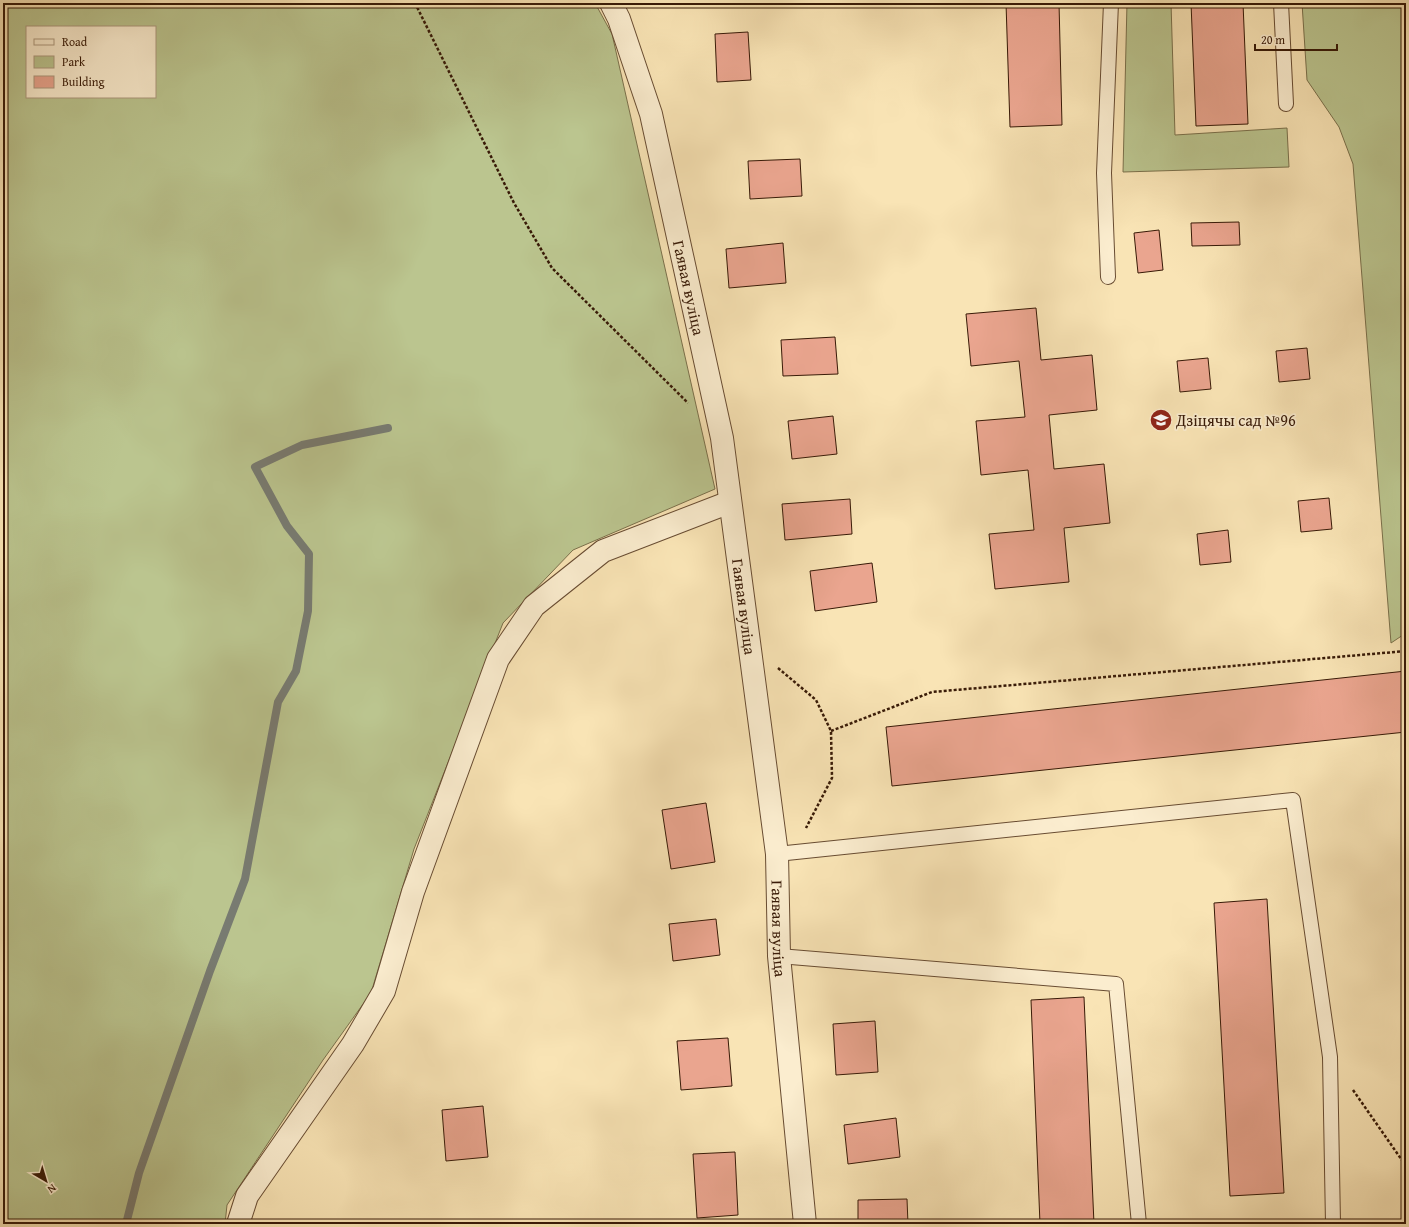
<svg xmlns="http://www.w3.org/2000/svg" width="1409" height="1227" viewBox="0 0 1409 1227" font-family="'Gentium Book Plus',serif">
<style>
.green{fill:#bbc58f;stroke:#7a704b;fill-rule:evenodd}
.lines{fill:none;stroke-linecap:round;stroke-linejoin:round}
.stream{stroke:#787b71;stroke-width:8}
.building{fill:#eaa58f;stroke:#381a07}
.service-casing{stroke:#684c32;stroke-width:16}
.minor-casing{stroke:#684c32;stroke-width:24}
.path{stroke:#381a07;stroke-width:2.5;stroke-dasharray:3 2;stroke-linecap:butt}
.service{stroke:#fbedcf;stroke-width:14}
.minor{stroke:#fbedcf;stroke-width:22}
.labels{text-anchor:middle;stroke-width:3.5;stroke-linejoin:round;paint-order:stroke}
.street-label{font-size:16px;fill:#381a07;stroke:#fbedcf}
.poi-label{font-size:16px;fill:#381a07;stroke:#fbedcf;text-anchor:start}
</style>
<rect width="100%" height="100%" fill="#f9e4b5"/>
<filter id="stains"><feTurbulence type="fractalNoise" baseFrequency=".005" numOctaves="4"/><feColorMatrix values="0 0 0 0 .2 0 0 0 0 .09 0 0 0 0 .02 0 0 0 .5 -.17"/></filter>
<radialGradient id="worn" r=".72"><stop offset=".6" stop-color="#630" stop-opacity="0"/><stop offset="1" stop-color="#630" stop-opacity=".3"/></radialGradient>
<g class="green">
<path d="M3,3H595L612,34L715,489L573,550L503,623L414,849L371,993L323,1060L227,1205L225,1224H3ZM27,27H155V97H27Z"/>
<polygon points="1127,3 1171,3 1175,135 1287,128 1289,167 1123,172"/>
<polygon points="1302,3 1406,3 1406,633 1391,643 1353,164 1339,127 1307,80"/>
</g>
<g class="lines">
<polyline class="stream" points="126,1224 139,1173 210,971 245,879 278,702 296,671 308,611 309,554 287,526 255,467 302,445 388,428"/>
</g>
<g class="building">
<polygon points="1006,3 1059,3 1062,125 1010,127"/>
<polygon points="1191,3 1243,3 1248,124 1196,126"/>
<polygon points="748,32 751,80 717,82 715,34"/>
<polygon points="800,159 802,196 750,199 748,161"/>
<polygon points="1239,222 1240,245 1192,246 1191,223"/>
<polygon points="1159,230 1163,270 1138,273 1134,233"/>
<polygon points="783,243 786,283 729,288 726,249"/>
<polygon points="1036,308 1041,360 1092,355 1097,410 1049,415 1054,469 1104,464 1110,523 1064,528 1069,582 995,589 989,534 1034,530 1028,470 981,475 976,421 1025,417 1019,361 971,366 966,314"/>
<polygon points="835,337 838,374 783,376 781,340"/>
<polygon points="1307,348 1310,379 1279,382 1276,351"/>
<polygon points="1208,358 1211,389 1180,392 1177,361"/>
<polygon points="833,416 837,454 792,459 788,421"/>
<polygon points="1329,498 1332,529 1301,532 1298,501"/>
<polygon points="850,499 852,534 785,540 782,504"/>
<polygon points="1228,530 1231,562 1200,565 1197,534"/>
<polygon points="872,563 877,602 815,611 810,571"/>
<polygon points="1406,671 1406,732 892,786 886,727"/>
<polygon points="706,803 715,862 671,869 662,810"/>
<polygon points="1267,899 1284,1193 1230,1196 1214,903"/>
<polygon points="716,919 720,955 673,961 669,924"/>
<polygon points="1084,997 1094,1224 1040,1224 1031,1000"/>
<polygon points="875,1021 878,1072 836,1075 833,1024"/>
<polygon points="728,1038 732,1086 681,1090 677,1041"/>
<polygon points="483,1106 488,1157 446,1161 442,1110"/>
<polygon points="896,1118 900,1157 848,1164 844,1125"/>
<polygon points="735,1152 738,1215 697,1218 693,1154"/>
<polygon points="907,1199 908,1224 858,1224 858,1200"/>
</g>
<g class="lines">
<g class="service-casing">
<g id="service">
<polyline points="1281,3 1286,104"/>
<polyline points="1108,277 1104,173 1111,3"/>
<polyline points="777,854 1293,800 1330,1057 1333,1224"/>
<polyline points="779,956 1116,984 1139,1224"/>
</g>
</g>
<g class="minor-casing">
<g id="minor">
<path id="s1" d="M611,3L619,19L651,114L722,438L777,854L779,956L805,1224"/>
<polyline points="238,1224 247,1196 353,1044 384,991 413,892 498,659 534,606 603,551 730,502"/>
</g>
</g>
<g class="path">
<polyline points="415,3 514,203 552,268 688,403"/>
<polyline points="778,668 816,700 831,731 832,778 806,828"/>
<polyline points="831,731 932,692 1406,651"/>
<polyline points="1353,1090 1406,1166"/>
</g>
<use href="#service" class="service"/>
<use href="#minor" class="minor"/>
</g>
<defs>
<g id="school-disc" transform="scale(1.15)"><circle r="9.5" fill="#8f2418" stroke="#fbedcf"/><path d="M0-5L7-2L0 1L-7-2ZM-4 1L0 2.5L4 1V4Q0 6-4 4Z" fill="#fff"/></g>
</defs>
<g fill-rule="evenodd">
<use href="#school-disc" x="1161" y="420"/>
</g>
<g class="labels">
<g class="street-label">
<text dy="6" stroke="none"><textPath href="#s1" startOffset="296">Гаявая вуліца</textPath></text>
<text dy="6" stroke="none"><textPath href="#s1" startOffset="620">Гаявая вуліца</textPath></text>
<text dy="6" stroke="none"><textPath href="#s1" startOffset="944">Гаявая вуліца</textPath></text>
</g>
<g class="poi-label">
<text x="1176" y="426">Дзіцячы сад №96</text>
</g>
</g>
<rect width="1409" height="1227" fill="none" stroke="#f9e4b5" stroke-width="16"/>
<rect x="4" y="4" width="1401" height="1219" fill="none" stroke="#381a07" stroke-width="2"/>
<rect x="8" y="8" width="1393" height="1211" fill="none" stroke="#381a07"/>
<rect x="26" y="26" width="130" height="72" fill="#fbedcf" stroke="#ad997f"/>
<rect x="34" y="39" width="20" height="6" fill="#fbedcf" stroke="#ad997f"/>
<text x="62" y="46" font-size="12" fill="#381a07">Road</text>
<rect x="34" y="56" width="20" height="12" fill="#bbc58f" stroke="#ad997f"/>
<text x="62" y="66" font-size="12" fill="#381a07">Park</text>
<rect x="34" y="76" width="20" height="12" fill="#eaa58f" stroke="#ad997f"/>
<text x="62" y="86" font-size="12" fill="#381a07">Building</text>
<g transform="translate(46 1181) rotate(142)" stroke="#fbedcf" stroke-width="3" paint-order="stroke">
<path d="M0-3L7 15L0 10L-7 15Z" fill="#381a07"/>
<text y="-6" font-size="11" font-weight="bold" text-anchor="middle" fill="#381a07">N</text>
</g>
<path d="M1255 44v6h82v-6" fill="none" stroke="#381a07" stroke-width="2"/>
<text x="1261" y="44" font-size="12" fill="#381a07" stroke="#fbedcf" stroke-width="3" paint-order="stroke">20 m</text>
<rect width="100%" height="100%" filter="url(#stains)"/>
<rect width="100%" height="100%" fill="url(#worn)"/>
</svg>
